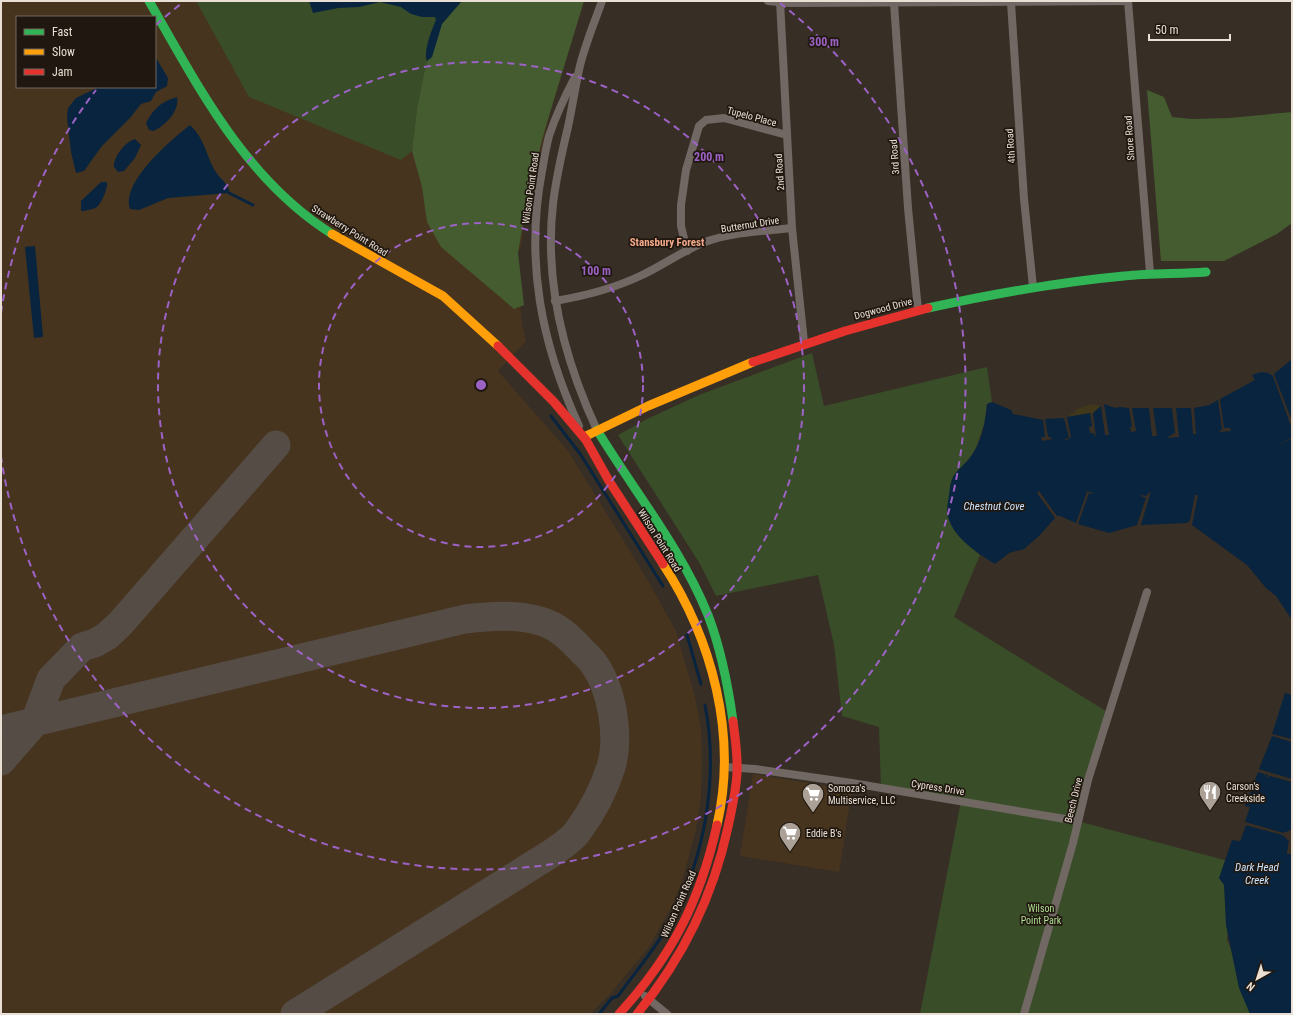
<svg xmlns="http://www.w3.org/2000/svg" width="1293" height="1015" viewBox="0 0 1293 1015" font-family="'Roboto Condensed',sans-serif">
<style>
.built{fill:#47341e;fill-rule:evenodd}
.green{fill:#394d28}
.forest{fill:#445c2f}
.sand{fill:#41381b}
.water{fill:#08243e}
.pier{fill:#372e25}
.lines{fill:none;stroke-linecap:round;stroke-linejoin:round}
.stream{stroke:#08243e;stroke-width:3}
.taxiway{stroke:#544c45;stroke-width:29}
.street{stroke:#716763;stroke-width:8}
.fast{stroke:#30b455;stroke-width:9}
.slow{stroke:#ff9f0a;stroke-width:9}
.jam{stroke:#e5322d;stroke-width:9}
.ring{fill:none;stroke:#9c62c5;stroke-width:2;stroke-dasharray:7 5}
.labels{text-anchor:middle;stroke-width:3.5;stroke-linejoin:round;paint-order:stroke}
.street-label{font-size:10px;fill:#eadfd4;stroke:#201810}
.poi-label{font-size:10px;fill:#eadfd4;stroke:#201810;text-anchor:start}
.park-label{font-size:10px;fill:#afde91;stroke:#201810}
.neighbourhood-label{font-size:11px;font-weight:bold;fill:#f5a98a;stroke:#201810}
.water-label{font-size:11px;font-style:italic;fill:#cbe4ff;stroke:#201810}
.centre{fill:#9c62c5;stroke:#201810;stroke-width:2}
.ring-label{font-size:12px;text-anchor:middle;font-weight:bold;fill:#9c62c5;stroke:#201810;stroke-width:3.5;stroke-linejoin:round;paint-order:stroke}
</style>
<rect width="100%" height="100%" fill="#372e25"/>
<g class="built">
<path d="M1,1H584L550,113L524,222L521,246L518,252V287L522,323L526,341L498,371L568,451L647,579L676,631L695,697L701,729L702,763L701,797L696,829L683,878L673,904L649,947L611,993L590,1014H1ZM17,17H155V87H17Z"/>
<polygon points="753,774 852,790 839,872 740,856"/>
</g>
<g class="green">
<polygon points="196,1 384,1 440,12 417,109 412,151 401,160 249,97"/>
<polygon points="812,353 824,406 987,367 992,402 987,404 985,422 976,448 970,458 956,473 951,483 948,516 959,536 980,555 954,617 1109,713 1077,821 1232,862 1227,940 1260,1014 920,1014 961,801 881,788 879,727 842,716 834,645 818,575 716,596 700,564 618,435 647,419 699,395"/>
</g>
<g class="forest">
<polygon points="457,1 584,1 545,129 528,193 518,253 524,305 514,309 441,247 427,222 422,187 412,151 417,109 426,65 436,32"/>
<polygon points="1147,90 1164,97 1172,117 1192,119 1229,118 1292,112 1292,223 1277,234 1224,261 1161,261"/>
</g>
<polygon class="sand" points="1093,404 1101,406 1093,413 1068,417 1079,408"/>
<g class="water">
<path d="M309,1H462L442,24L432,57L427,61C423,52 432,29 436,20L435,17H422L411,14L401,7L380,2L359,7L338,8L313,13Z"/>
<polygon points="155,56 168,78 167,86 156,92 151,101 141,104 130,118 102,146 84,171 76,173 71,152 67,117 68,108 76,98 99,87 155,87"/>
<path d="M177,97C180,111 165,126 153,131L149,130L146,123C154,108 161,102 177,97Z"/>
<path d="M190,125C207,141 206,159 218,175C222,180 230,186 229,193L168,198L139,210L130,209C121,182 171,140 190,125Z"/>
<path d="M135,139L141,145L135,158L124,171L118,172L114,167C113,157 125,142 135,139Z"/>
<path d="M101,182H107C108,188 102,202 97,207C94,209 85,211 81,211V201Z"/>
<polygon points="35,246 43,337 34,338 25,247"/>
<polygon points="1292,359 1292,421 1274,374"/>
<path d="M1261,372L1268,373L1273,376L1292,429V437L1273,448L1292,438V620L1276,596L1266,588L1247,565L1192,525L1198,495H1204H1195L1190,520L1187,523L1141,525L1151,491L1146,496L1141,495V496L1146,498L1137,525L1109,533L1078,524L1089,493L1092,494L1093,493L1083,490L1087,492L1076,523L1060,516H1057L1039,491L1037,493L1055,518L1040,535L1024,549L1009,553L995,564C977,553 954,538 948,517C946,510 948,502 949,495C950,489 950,483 953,477C957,470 964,465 969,459C982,443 985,423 987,404L992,402L1011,410L1013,414L1043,420L1045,437H1041L1042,441L1053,439L1048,436L1045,419L1064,418L1069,438L1065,439L1066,441L1071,437L1067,417L1090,413L1092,426L1089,427L1090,433H1093L1096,437L1093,413L1101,406L1105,435H1109L1104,404L1115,408L1119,407L1129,408L1132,427H1130L1131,432L1136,431L1132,408H1149L1152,436H1157L1153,408H1172L1175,433L1166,438L1179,437L1176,408H1191L1193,434H1196L1194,408L1209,405L1218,400L1222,429L1219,432L1231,431L1230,428H1224L1220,399L1255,380L1252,375Z"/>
<polygon points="1285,693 1292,695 1292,739 1272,734"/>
<polygon points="1272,736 1292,742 1292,779 1259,769"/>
<polygon points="1258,772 1264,774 1264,777 1265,774 1268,775 1267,778 1270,776 1292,782 1292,830 1283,833 1245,822 1250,807 1245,806"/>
<polygon points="1245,825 1283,835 1289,841 1287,854 1292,854 1292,1014 1250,1014 1239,988 1226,925 1224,885 1219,878 1232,840 1239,841"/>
</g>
<polygon class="pier" points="1245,822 1283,833 1292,830 1292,832 1285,835 1292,840 1290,851 1292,854 1287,854 1289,841 1283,835 1246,825 1240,842 1239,841"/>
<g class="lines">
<g class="stream">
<polyline points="229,193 253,205"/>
<polyline points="551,416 581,455 663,586"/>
<polyline points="687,635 701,684"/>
<path d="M599,1014L612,998L618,996C636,971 656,948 671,921C705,857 719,777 705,705"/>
</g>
<g class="taxiway">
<path d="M1,730L465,619C490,616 515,614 540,621C558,626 570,638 582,651C586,655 591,659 594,664C612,689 620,737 611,767C604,789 592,812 578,831C572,840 560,847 552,853L295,1014"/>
<polyline points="1,761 35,722 51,679 82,647 95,643 107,636 120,624 276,445"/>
</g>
<g class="street">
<polyline points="768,1 790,3 1128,1"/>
<polyline points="780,1 792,228 804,342"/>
<polyline points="1128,1 1150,273"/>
<polyline points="894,3 908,208 918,310"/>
<polyline points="1011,3 1024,199 1033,287"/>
<path d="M575,77C565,96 556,115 549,136C546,147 544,160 542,171C525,261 541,343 579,426"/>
<polyline points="687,251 681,226 681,205 686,170 699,126 706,120 724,118 787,135"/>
<path d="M555,301C584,296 613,289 640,276C662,266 682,251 705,242C732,232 764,231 792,228"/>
<path d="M597,430C564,359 544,283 553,204C556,178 562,152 568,127C572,108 575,89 579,70C584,47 594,24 602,1"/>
<polyline points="724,767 755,769 852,783 1077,821"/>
<polyline points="645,996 667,1014"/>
<polyline points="1024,1014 1073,843 1088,780 1147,592"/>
</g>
<g class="fast">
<path d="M149,1C199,88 245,179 332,234"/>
<path d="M928,308C993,294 1058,282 1124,276C1151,273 1179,274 1206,272"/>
<path d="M597,430C634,491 681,548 708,615C721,649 728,685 733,721"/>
</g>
<g class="slow">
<polyline points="332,234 443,296 498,346"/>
<polyline points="584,437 648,406 753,362"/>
<path d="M663,564C712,639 738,735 717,825"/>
</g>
<g class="jam">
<polyline points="498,346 554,402 586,440 609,481 663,564"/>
<polyline points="753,362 845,331 928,308"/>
<path d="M619,1014C672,956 700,901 717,825"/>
<path d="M637,1014C683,958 713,897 728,827C732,809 736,791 737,773C738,755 735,738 733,721"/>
</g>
</g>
<g class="ring">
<circle cx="481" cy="385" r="162"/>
<circle cx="481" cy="385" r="323"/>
<path d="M1 313A485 485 0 0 1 96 90M156 25A485 485 0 0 1 182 3M780 3A485 485 0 1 1 1 457"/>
</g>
<defs>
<g id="restaurant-pin" transform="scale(1.15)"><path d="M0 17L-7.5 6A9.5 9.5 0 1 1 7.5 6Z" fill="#aba197" stroke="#201810"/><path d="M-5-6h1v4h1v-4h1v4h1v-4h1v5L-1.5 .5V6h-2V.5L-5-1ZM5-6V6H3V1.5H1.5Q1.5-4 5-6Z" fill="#fff"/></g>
<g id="supermarket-pin" transform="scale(1.15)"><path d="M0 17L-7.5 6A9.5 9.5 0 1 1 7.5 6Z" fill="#aba197" stroke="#201810"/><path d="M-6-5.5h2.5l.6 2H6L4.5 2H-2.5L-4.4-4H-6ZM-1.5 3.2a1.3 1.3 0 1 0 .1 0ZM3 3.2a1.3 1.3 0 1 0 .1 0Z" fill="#fff"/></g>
</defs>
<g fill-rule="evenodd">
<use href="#restaurant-pin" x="1210" y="792"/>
<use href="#supermarket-pin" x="813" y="794"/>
<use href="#supermarket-pin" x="790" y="833"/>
</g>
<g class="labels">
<g class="street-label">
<text transform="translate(752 116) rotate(15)" y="4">Tupelo Place</text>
<text transform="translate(1129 138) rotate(-94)" y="4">Shore Road</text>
<text transform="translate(1010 146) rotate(-94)" y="4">4th Road</text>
<text transform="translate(894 157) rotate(-94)" y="4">3rd Road</text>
<text transform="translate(779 172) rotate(-94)" y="4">2nd Road</text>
<text transform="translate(530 188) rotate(-82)" y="4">Wilson Point Road</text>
<text transform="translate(750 224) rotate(-9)" y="4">Butternut Drive</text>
<text transform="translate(350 230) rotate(32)" y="4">Strawberry Point Road</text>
<text transform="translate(883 308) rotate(-15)" y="4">Dogwood Drive</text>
<text transform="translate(660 540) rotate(58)" y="4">Wilson Point Road</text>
<text transform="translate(938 787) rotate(9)" y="4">Cypress Drive</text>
<text transform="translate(1073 800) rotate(-76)" y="4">Beech Drive</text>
<text transform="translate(678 904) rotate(-66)" y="4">Wilson Point Road</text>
</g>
<g class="poi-label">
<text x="1226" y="790">Carson's<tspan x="1226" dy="12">Creekside</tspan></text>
<text x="828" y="792">Somoza’s<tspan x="828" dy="12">Multiservice, LLC</tspan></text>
<text x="806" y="837">Eddie B's</text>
</g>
<g class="park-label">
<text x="1041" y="912">Wilson<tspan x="1041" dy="12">Point Park</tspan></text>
</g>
<g class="neighbourhood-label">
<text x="667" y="246">Stansbury Forest</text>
</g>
<g class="water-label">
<text x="994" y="510">Chestnut Cove</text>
<text x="1257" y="871">Dark Head<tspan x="1257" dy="13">Creek</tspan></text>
</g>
</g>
<circle cx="481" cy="385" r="6" class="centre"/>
<g class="ring-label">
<text x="824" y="46">300 m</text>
<text x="709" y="161">200 m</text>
<text x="596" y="275">100 m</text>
</g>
<rect width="1293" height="1015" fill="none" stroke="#eadfd4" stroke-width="4"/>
<rect x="16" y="16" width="140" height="72" fill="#201810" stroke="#71685e"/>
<rect x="24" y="29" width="20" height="6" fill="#30b455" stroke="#71685e"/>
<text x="52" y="36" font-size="12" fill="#eadfd4">Fast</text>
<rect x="24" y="49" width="20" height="6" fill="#ff9f0a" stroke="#71685e"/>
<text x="52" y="56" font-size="12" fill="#eadfd4">Slow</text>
<rect x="24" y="69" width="20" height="6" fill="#e5322d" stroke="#71685e"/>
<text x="52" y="76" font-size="12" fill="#eadfd4">Jam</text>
<g transform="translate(1257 979) rotate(219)" stroke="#201810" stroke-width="3" paint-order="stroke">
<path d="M0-3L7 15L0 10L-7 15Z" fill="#eadfd4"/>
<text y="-6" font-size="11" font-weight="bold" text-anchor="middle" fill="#eadfd4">N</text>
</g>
<path d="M1149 34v6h81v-6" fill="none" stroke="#eadfd4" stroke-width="2"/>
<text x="1155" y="34" font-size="12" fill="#eadfd4" stroke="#201810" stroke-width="3" paint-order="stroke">50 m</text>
</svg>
